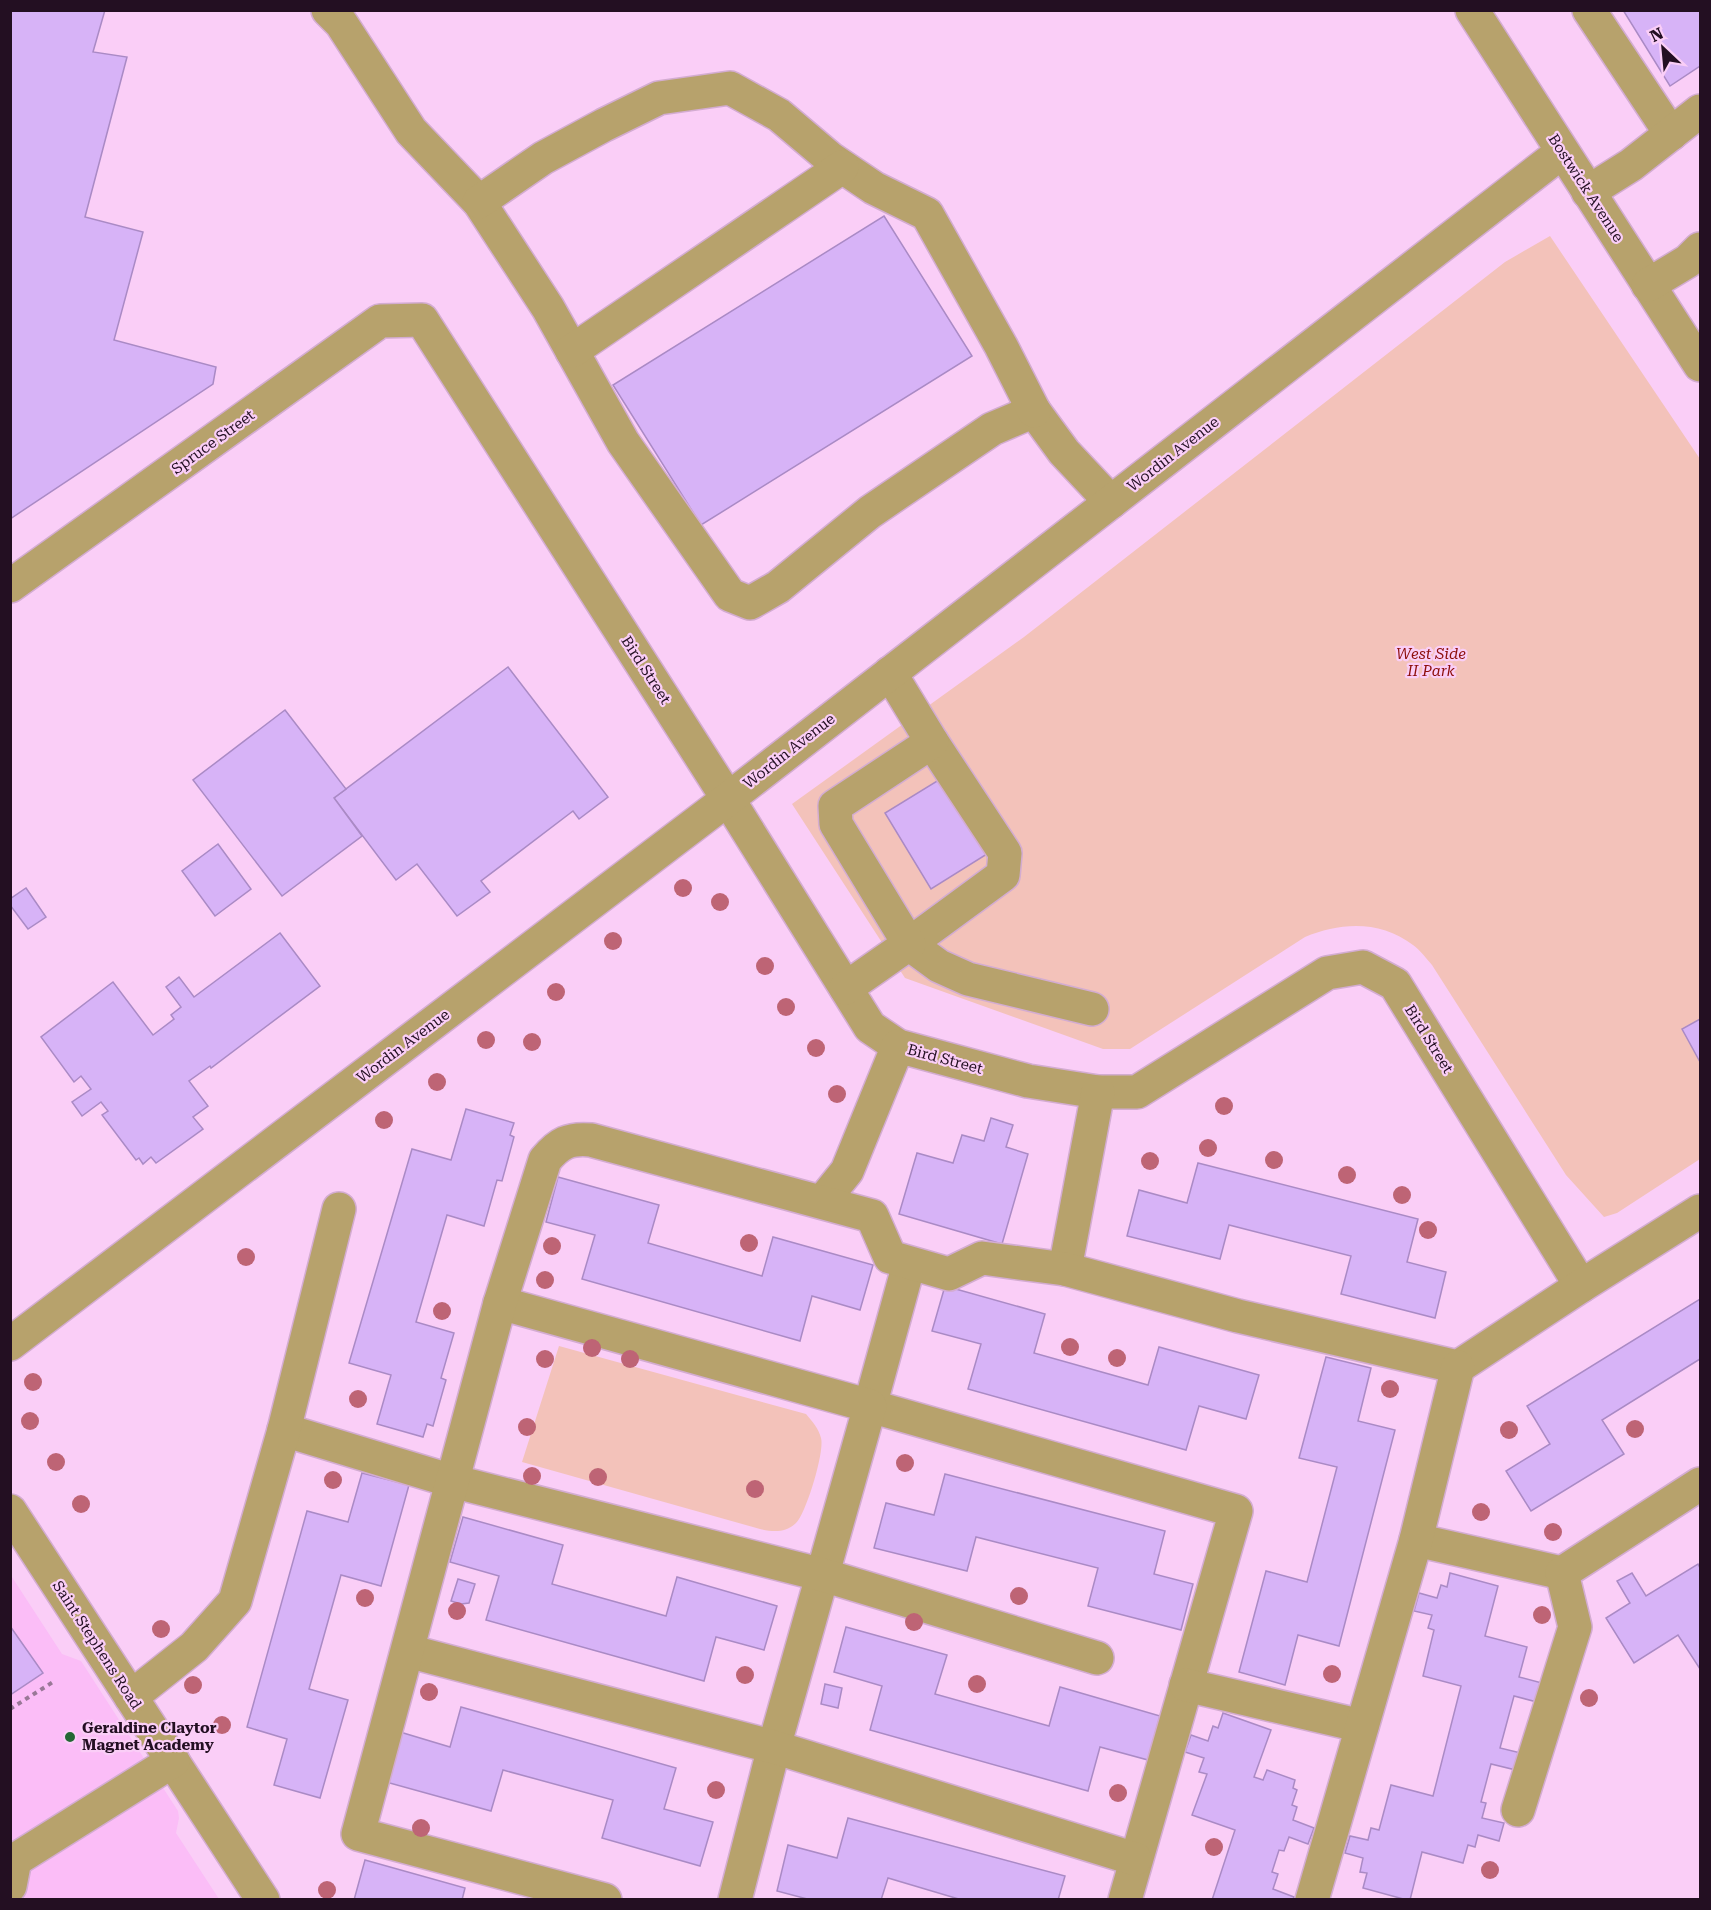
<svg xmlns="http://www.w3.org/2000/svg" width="1711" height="1910" viewBox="0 0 1711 1910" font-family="'Roboto Serif',serif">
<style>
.built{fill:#fbbdf7}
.green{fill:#f3c2ba}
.building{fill:#d7b3f7;stroke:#aa8ac5;stroke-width:1.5}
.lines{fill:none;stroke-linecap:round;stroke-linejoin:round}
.minor-casing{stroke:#d3acd1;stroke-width:36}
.path{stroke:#997897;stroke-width:4;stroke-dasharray:4.5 4.5;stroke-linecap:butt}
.minor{stroke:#b7a26c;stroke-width:33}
.tree{fill:#be6475}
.poi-dot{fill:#226733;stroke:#facef7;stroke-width:2}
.labels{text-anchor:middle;stroke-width:4.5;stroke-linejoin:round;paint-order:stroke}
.street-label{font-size:15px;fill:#230f22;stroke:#facef7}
.park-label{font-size:15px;font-style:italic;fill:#8d0e0b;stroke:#facef7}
.poi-label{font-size:15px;font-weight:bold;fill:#230f22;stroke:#facef7;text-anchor:start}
</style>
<rect width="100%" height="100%" fill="#facef7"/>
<polygon class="built" points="10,1574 62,1654 81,1661 178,1811 179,1818 176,1833 219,1899 11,1899"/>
<g class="green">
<path d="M1550,236L1700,459V1159L1617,1213L1604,1217L1566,1175L1432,965C1426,958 1420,950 1413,945C1381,920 1340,922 1305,937L1130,1049H1103L905,978L792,804L1024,637L1505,262Z"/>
<path d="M559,1346L806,1414C812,1421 819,1429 821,1438C825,1451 806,1514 796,1523C786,1533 773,1532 760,1529L522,1462Z"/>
</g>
<g class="building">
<polygon points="10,10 105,10 93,52 127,57 85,217 143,232 114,340 216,367 213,384 10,519"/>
<polygon points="1623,10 1700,10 1700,66 1670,86"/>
<polygon points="884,216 972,356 701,525 613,385"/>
<polygon points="508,667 608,797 579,819 573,811 481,881 490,892 457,916 417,864 396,880 334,798"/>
<polygon points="285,710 346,789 334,798 362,836 282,896 193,780"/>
<polygon points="942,778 987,854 931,889 885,813"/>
<polygon points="218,844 251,889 215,916 182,871"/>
<polygon points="26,888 46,917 28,929 10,905 10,899"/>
<polygon points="280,933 320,986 211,1068 210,1066 189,1081 208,1106 193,1117 203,1129 156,1163 151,1157 143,1164 139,1158 136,1160 102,1115 108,1111 101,1102 82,1116 72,1102 91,1089 81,1076 74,1082 41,1037 113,982 153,1035 174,1019 171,1015 181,1007 166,987 179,977 194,997"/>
<polygon points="1700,1019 1700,1062 1682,1029"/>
<polygon points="466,1109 514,1123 510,1135 514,1137 502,1181 497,1180 484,1226 447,1215 416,1322 454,1333 441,1378 446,1380 433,1426 427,1424 423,1437 377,1424 391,1375 349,1363 412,1149 451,1160"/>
<polygon points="991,1118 1013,1125 1006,1147 1028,1154 1002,1244 899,1214 917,1153 953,1163 962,1135 984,1141"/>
<polygon points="1198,1163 1418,1219 1407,1262 1446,1272 1435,1318 1341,1294 1351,1256 1229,1225 1220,1259 1127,1236 1139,1190 1187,1203"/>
<polygon points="558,1177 659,1205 648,1243 762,1276 773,1237 873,1265 860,1310 812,1296 800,1341 582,1279 595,1235 546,1222"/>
<polygon points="945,1286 1045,1314 1034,1353 1148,1385 1159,1347 1259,1375 1246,1419 1199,1406 1186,1450 968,1389 981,1344 932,1331"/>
<polygon points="1700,1299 1700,1359 1602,1420 1624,1454 1531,1511 1506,1471 1550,1444 1527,1406"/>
<polygon points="1326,1357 1371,1368 1358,1421 1395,1430 1339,1646 1298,1635 1285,1685 1239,1672 1266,1571 1307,1582 1337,1467 1299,1458"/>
<polygon points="362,1473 409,1485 381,1586 341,1575 309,1689 348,1700 320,1798 274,1785 287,1739 247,1727 307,1511 348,1522"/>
<polygon points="945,1474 1165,1531 1154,1574 1193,1584 1181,1630 1088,1606 1098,1568 976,1537 967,1571 874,1548 886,1503 934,1515"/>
<polygon points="463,1517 563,1545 552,1584 666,1616 677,1577 777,1606 764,1650 716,1637 704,1681 486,1620 499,1576 450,1562"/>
<polygon points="1698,1564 1700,1568 1700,1669 1678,1635 1634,1663 1606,1618 1630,1603 1617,1581 1632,1573 1646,1596"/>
<polygon points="1450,1573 1498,1586 1485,1636 1527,1647 1519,1677 1542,1683 1537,1702 1514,1696 1500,1748 1525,1754 1520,1771 1491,1764 1481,1802 1486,1803 1482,1818 1504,1823 1499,1841 1478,1835 1475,1847 1468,1845 1463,1863 1422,1852 1410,1900 1407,1900 1363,1888 1367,1873 1360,1872 1363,1858 1345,1853 1350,1836 1368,1840 1371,1828 1379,1830 1391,1785 1433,1796 1461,1686 1423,1676 1434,1630 1428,1628 1432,1615 1414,1611 1419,1593 1437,1598 1441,1585 1447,1587"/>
<polygon points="458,1579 475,1584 469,1603 461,1604 451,1601"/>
<polygon points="10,1626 43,1673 10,1695"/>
<polygon points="846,1627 947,1655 935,1694 1049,1726 1060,1687 1160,1716 1148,1760 1100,1747 1088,1791 870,1730 882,1686 834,1672"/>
<polygon points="825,1684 842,1688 838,1708 821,1704"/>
<polygon points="461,1707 676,1768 664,1809 713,1822 700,1866 602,1838 613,1800 503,1770 491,1811 386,1782 400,1732 450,1747"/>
<polygon points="1223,1713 1271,1730 1254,1777 1263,1780 1267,1770 1295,1780 1293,1788 1297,1790 1292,1805 1297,1807 1293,1820 1314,1828 1308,1844 1289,1837 1284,1851 1279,1850 1272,1872 1278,1874 1273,1889 1294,1897 1293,1900 1212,1900 1235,1830 1192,1815 1207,1774 1199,1772 1204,1758 1185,1752 1191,1735 1208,1741 1213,1726 1218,1728"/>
<polygon points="848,1818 1065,1876 1058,1900 962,1900 888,1878 881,1900 811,1900 777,1891 788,1845 837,1858"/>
<polygon points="365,1860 465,1888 462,1900 354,1900"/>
</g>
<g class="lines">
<g class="minor-casing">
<g id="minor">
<polyline points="328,10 341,23 411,131 479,202 548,308 623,442 730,595 750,603 778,587 870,512 992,429 1034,411 1064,452 1111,502"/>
<polyline points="1472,10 1700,365"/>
<polyline points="1589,10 1671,134"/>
<polyline points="1588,192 1631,165 1700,111"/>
<polyline points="479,202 543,158 604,125 659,98 730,88 779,115 831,159 874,188 927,214 1001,346 1034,411"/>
<polyline points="1648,285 1688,261 1700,249"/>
<polyline points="572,351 842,167"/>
<polyline points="10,586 380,321 422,320 728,799 870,1027 898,1046 1028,1081 1098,1092 1137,1092 1327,973 1363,967 1395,984 1581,1286"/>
<polyline points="932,742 1005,853 1003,875 909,944 939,966 968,979 1092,1009"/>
<polyline points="846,988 909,944 836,824 835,806 932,742 890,673"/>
<polyline points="822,1202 847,1171 898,1046"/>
<polyline points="909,1264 870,1406 1236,1511 1125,1900"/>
<polyline points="1065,1269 1098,1092"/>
<polyline points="500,1303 870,1406 774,1747 735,1900"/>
<polyline points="10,1344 728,799 1562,152"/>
<polyline points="284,1430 452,1481 823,1575 1097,1658"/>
<polyline points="10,1511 263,1900"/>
<polyline points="1416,1540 1562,1573"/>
<polyline points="408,1651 774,1747 1135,1859"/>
<polyline points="1186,1685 1362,1726"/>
<polyline points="131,1697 194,1647 235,1601 284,1430 339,1209"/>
<polyline points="1518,1810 1575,1627 1562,1573 1700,1484"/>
<polyline points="10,1886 15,1860 173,1761"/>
<path d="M605,1900L358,1834L500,1303L545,1160C559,1143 569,1138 591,1140L872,1216L890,1257L949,1274L982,1258L1065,1269L1238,1316L1458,1367L1581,1286L1700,1211"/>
<polyline points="1312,1900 1416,1540 1458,1367"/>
</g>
</g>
<polyline class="path" points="10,1709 53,1682"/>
<use href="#minor" class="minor"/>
</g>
<g class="tree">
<circle cx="683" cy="888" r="9"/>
<circle cx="720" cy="902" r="9"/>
<circle cx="613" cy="941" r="9"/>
<circle cx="765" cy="966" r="9"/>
<circle cx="556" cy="992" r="9"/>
<circle cx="786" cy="1007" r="9"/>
<circle cx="486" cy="1040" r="9"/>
<circle cx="532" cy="1042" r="9"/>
<circle cx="816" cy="1048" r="9"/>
<circle cx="437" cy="1082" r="9"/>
<circle cx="837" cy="1094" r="9"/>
<circle cx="1224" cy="1106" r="9"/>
<circle cx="384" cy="1120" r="9"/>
<circle cx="1208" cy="1148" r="9"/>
<circle cx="1274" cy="1160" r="9"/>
<circle cx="1150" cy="1161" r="9"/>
<circle cx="1347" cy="1175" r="9"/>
<circle cx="1402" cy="1195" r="9"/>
<circle cx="1428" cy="1230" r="9"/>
<circle cx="749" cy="1243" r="9"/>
<circle cx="552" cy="1246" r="9"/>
<circle cx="246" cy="1257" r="9"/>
<circle cx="545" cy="1280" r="9"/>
<circle cx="442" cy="1311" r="9"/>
<circle cx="1070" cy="1347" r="9"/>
<circle cx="592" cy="1348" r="9"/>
<circle cx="1117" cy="1358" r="9"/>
<circle cx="545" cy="1359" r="9"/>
<circle cx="630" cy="1359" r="9"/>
<circle cx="33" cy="1382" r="9"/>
<circle cx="1390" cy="1389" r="9"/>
<circle cx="358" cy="1399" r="9"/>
<circle cx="30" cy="1421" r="9"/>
<circle cx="527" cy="1427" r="9"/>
<circle cx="1635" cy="1429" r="9"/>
<circle cx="1509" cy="1430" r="9"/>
<circle cx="56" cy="1462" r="9"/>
<circle cx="905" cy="1463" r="9"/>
<circle cx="532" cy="1476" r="9"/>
<circle cx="598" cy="1477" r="9"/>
<circle cx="333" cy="1480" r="9"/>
<circle cx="755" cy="1489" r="9"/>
<circle cx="81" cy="1504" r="9"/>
<circle cx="1481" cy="1512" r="9"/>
<circle cx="1553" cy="1532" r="9"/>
<circle cx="1019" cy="1596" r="9"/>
<circle cx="365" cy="1598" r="9"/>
<circle cx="457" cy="1611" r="9"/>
<circle cx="1542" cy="1615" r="9"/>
<circle cx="914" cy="1622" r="9"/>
<circle cx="161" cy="1629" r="9"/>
<circle cx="1332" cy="1674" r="9"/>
<circle cx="745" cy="1675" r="9"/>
<circle cx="977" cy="1684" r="9"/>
<circle cx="193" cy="1685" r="9"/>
<circle cx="429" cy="1692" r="9"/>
<circle cx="1589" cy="1698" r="9"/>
<circle cx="222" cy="1725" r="9"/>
<circle cx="716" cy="1790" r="9"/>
<circle cx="1118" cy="1793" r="9"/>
<circle cx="421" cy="1828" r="9"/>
<circle cx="1214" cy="1847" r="9"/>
<circle cx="1490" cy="1870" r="9"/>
<circle cx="327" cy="1890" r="9"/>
</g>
<circle class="poi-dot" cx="70" cy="1737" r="6"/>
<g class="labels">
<g class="street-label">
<text transform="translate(1586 188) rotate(57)" y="5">Bostwick Avenue</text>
<text transform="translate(213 442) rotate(-36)" y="5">Spruce Street</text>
<text transform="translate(1173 454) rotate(-38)" y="5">Wordin Avenue</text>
<text transform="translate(646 670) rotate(57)" y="5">Bird Street</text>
<text transform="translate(789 751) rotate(-38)" y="5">Wordin Avenue</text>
<text transform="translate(1429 1039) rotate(58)" y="5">Bird Street</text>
<text transform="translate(403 1046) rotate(-37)" y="5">Wordin Avenue</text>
<text transform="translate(945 1059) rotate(15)" y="5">Bird Street</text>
<text transform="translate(97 1645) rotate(57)" y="5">Saint Stephens Road</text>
</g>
<g class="park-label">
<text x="1431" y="659">West Side<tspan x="1431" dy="17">II Park</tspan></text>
</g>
<g class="poi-label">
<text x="82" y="1733">Geraldine Claytor<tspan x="82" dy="17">Magnet Academy</tspan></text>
</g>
</g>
<rect width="1711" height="1910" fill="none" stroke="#230f22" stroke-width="24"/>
<g transform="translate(1663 48) rotate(334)" stroke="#facef7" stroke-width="4.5" paint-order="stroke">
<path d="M0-4.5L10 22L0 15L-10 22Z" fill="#230f22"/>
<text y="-9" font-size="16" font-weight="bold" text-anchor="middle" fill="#230f22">N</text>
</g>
</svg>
